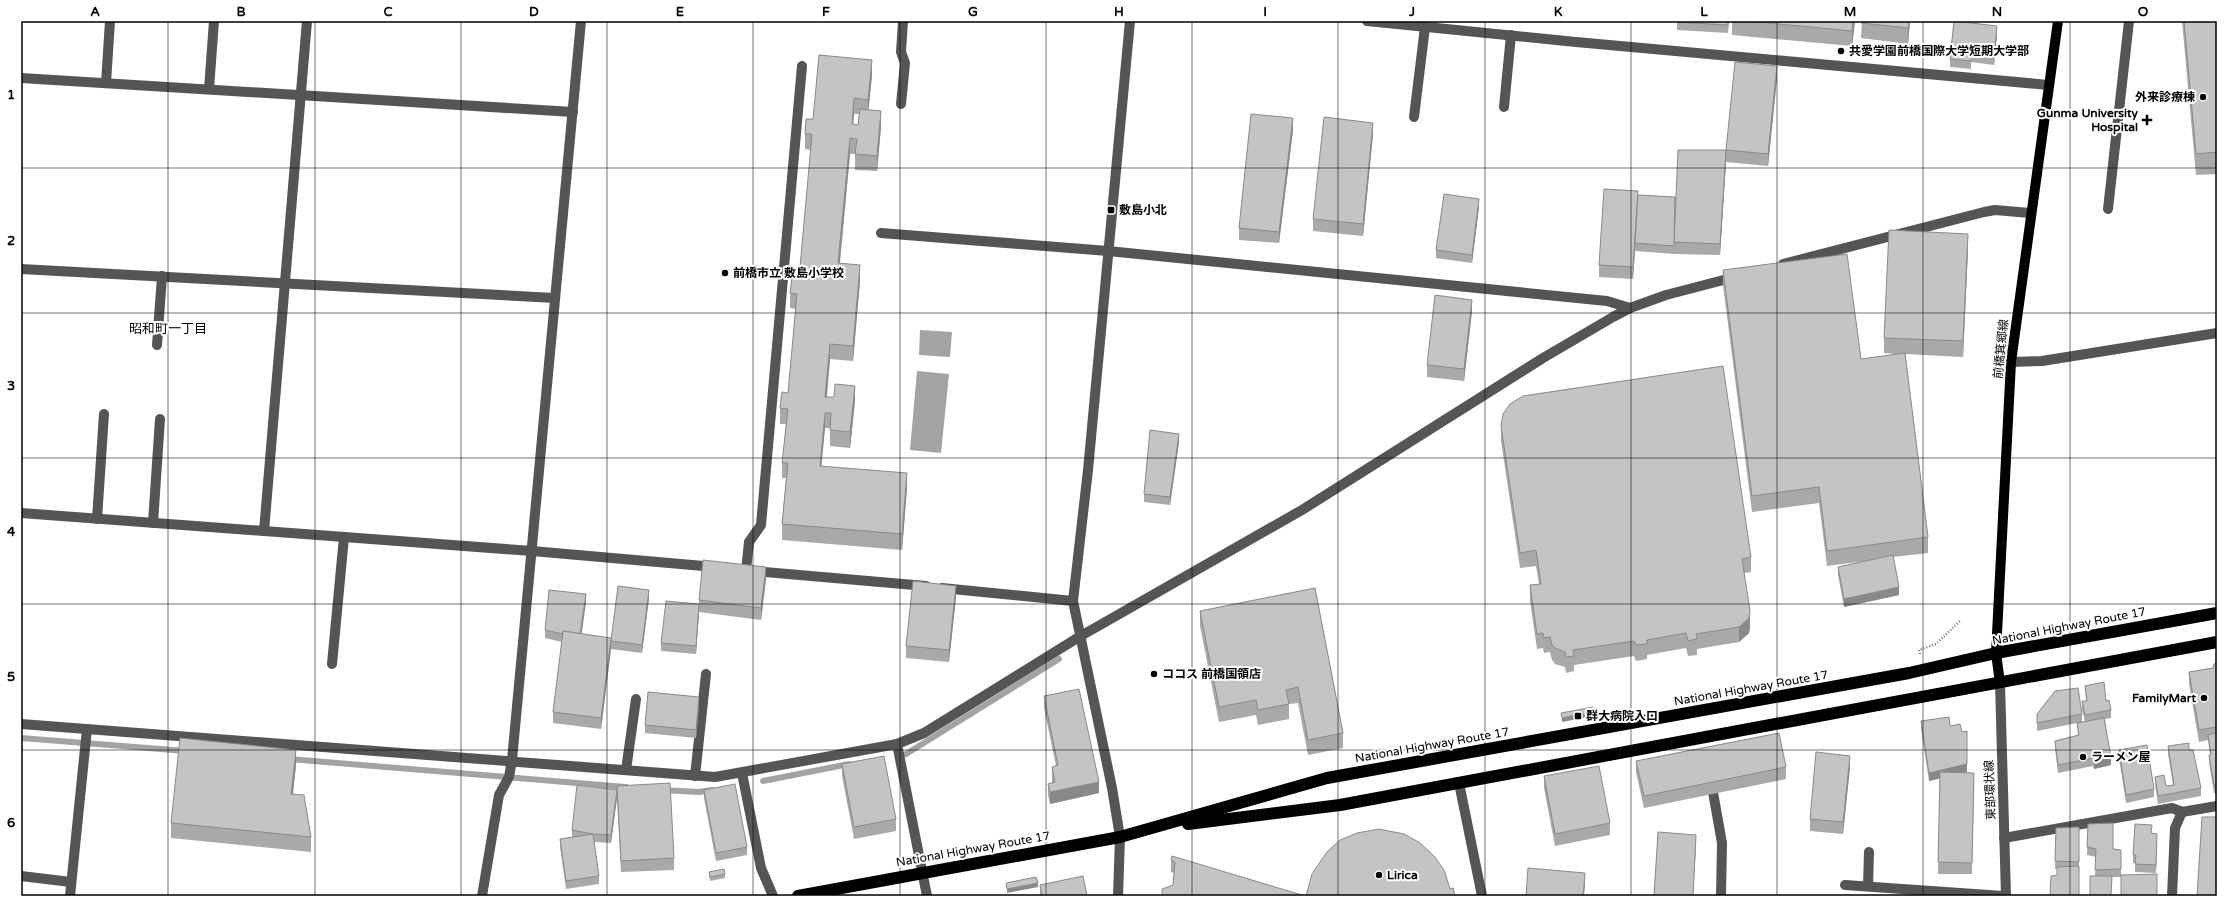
<svg xmlns="http://www.w3.org/2000/svg" width="2238" height="917" viewBox="0 0 2238 917" font-family="'Varela Round','Noto Sans JP',sans-serif">
<style>
.water{fill:#a3a3a3}
.lines{fill:none;stroke-linecap:round;stroke-linejoin:round}
.stream{stroke:#a3a3a3;stroke-width:6}
.path{stroke:#777;stroke-width:2.5;stroke-dasharray:1 2;stroke-linecap:butt}
.minor{stroke:#555;stroke-width:10}
.major{stroke:#000;stroke-width:10}
.highway{stroke:#000;stroke-width:12}
.wall{fill:#a9a9a9;fill-rule:evenodd}
.shaded-wall{fill:#898989}
.building{fill:#c4c4c4;stroke:#898989}
.grid{fill:none;stroke:#000;stroke-width:1;stroke-opacity:0.55}
.poi-dot{fill:#000;stroke:#fff;stroke-width:1.5}
.labels{text-anchor:middle;stroke-width:4;stroke-linejoin:round;paint-order:stroke}
.poi-label{font-size:12px;font-weight:bold;fill:#000;stroke:#fff;text-anchor:start}
.street-label{font-size:12px;fill:#000;stroke:#fff}
.neighbourhood-label{font-size:13px;fill:#000;stroke:#fff}
.neatline{fill:none;stroke:#000;stroke-width:1.5}
.grid-label{font-size:13px;text-anchor:middle;font-weight:bold;fill:#000}
</style>
<rect width="100%" height="100%" fill="#fff"/>
<g class="water">
<polygon points="920,330 952,332 950,357 919,355"/>
<polygon points="917,371 949,374 941,453 910,450"/>
</g>
<g class="lines">
<g class="stream">
<polyline points="21,738 186,751"/>
<polyline points="906,754 1059,659"/>
<polyline points="289,759 626,787"/>
<polyline points="763,781 849,764"/>
<polyline points="663,790 699,792 712,790"/>
</g>
<polyline class="path" points="1920,654 1919,650 1936,644 1961,620"/>
<g class="minor">
<polyline points="1367,21 1576,42 2049,85"/>
<polyline points="21,78 573,112"/>
<polyline points="106,83 110,21"/>
<polyline points="209,89 214,21"/>
<polyline points="901,104 905,63 901,52 903,21"/>
<polyline points="1504,107 1511,35"/>
<polyline points="1414,117 1425,27"/>
<polyline points="2108,209 2129,21"/>
<polyline points="881,233 1108,251 1607,301 1630,308"/>
<polyline points="1783,264 1984,212 1995,210 2030,213"/>
<polyline points="21,269 555,298"/>
<polyline points="157,345 162,276"/>
<polyline points="2011,362 2042,361 2217,333"/>
<polyline points="21,513 532,551 715,567"/>
<polyline points="97,519 104,414"/>
<polyline points="153,523 160,419"/>
<polyline points="264,531 307,21"/>
<polyline points="746,570 749,542 761,525 802,66"/>
<polyline points="753,571 926,586"/>
<polyline points="942,588 1073,601"/>
<polyline points="332,664 344,537"/>
<polyline points="2000,683 2006,896"/>
<polyline points="21,724 715,777 897,744 924,733 1079,637 1302,510 1543,358 1613,317 1630,308 1666,295 1735,277"/>
<polyline points="897,744 927,896"/>
<polyline points="626,770 636,699"/>
<polyline points="742,773 761,868 773,896"/>
<polyline points="695,776 706,674"/>
<polyline points="1711,781 1722,843 1721,896"/>
<polyline points="1459,783 1482,896"/>
<polyline points="2004,838 2172,808 2182,812 2217,806"/>
<polyline points="21,876 71,882"/>
<polyline points="1845,885 2003,896"/>
<polyline points="1868,886 1869,852"/>
<polyline points="70,896 87,729"/>
<polyline points="482,896 499,795 509,777 512,760 581,21"/>
<polyline points="1118,896 1120,837 1112,788 1073,601 1088,470 1130,21"/>
<polyline points="2172,896 2175,828 2182,812"/>
</g>
<polyline class="major" points="2000,683 1996,653 2011,362 2058,21"/>
<g class="highway">
<polyline points="1188,824 1340,805 2217,642"/>
<polyline points="798,896 1120,837 1327,778 1909,673 1996,653 2217,613"/>
</g>
</g>
<g class="wall">
<polygon points="1677,21 1729,21 1728,33 1677,30"/>
<polygon points="1732,21 1855,21 1852,46 1732,35"/>
<polygon points="1862,21 1910,21 1908,44 1861,38"/>
<polygon points="2182,21 2217,21 2217,174 2196,175"/>
<polygon points="1997,34 1994,65 1971,62 1971,69 1950,67 1950,59"/>
<path d="M872,75L868,110L881,127L877,171L855,170V154H850L840,263L860,281L853,361L830,359L827,397L855,401L850,448L830,446V428H825L821,466L907,488L902,550L782,540V524L786,478H782V463L786,424H780V408L788,393L796,309L790,308V293L799,278L811,150L805,149V134L813,119ZM854,114H859L858,125L853,124Z"/>
<polygon points="1777,78 1768,166 1726,162 1720,255 1674,254 1635,251 1635,249 1633,279 1599,277 1599,265 1675,197 1726,150"/>
<polygon points="1293,130 1279,243 1239,240 1239,228"/>
<polygon points="1373,134 1363,236 1313,231 1313,219"/>
<polygon points="1479,207 1472,263 1436,258 1436,250"/>
<polygon points="1968,249 1963,357 1905,354 1928,537 1928,553 1893,557 1899,595 1844,607 1838,575 1838,567 1865,561 1827,566 1819,503 1752,512 1723,285 1723,270 1861,359 1896,354 1884,353 1884,338"/>
<polygon points="1472,311 1464,381 1427,377 1427,365"/>
<polygon points="1501,426 1751,557 1751,572 1744,573 1750,627 1749,633 1739,642 1697,649 1697,655 1688,656 1686,648 1647,655 1647,659 1636,661 1634,656 1574,665 1574,671 1566,673 1565,667 1555,664 1552,660 1550,652 1544,653 1543,648 1537,649 1530,601 1530,585 1539,584 1536,566 1520,568 1501,441"/>
<polygon points="1179,442 1170,505 1144,502 1144,494"/>
<polygon points="766,579 761,620 699,612 696,654 661,651 661,643 699,604 699,600"/>
<polygon points="1315,588 1343,733 1343,748 1308,755 1298,703 1289,704 1289,719 1258,725 1256,715 1219,722 1200,626 1200,611"/>
<polygon points="956,597 949,662 906,658 906,646"/>
<polygon points="649,598 642,653 611,649 611,641"/>
<polygon points="586,602 581,634 611,649 601,729 553,723 553,712 562,642 545,638 545,630"/>
<polygon points="2217,663 2217,793 2214,793 2209,763 2209,755 2210,755 2208,740 2199,742 2189,684 2189,672 2213,668"/>
<polygon points="2085,686 2106,701 2111,710 2111,718 2105,719 2111,765 2094,769 2093,766 2058,773 2055,749 2055,741 2078,735 2077,723 2085,722 2082,709 2082,701 2086,701"/>
<polygon points="1044,696 1099,793 1050,804 1048,795 1048,784 1052,783 1052,767 1056,766 1044,708"/>
<polygon points="699,705 696,738 645,733 645,725"/>
<polygon points="2037,714 2082,714 2082,722 2037,731"/>
<polygon points="1921,721 1950,726 1967,772 1965,773 1974,785 1972,874 1938,874 1940,778 1929,781 1921,729"/>
<polygon points="2168,746 2189,750 2201,788 2201,796 2158,804 2155,785 2155,777 2166,786 2173,785 2168,754"/>
<polygon points="2119,750 2154,789 2154,797 2126,803 2119,758"/>
<polygon points="1636,761 1786,767 1786,779 1644,808 1636,772"/>
<polygon points="842,764 896,819 896,831 854,839 842,776"/>
<polygon points="296,765 293,794 311,837 311,852 171,838 171,823"/>
<polygon points="1850,767 1843,834 1810,831 1810,819"/>
<polygon points="1544,776 1610,823 1610,835 1555,846 1544,788"/>
<polygon points="617,790 674,858 674,870 621,872 617,798 611,843 594,842 599,876 599,884 566,889 560,847 560,839 572,837 572,830"/>
<polygon points="704,790 747,847 747,855 716,861 704,798"/>
<polygon points="2088,824 2113,849 2121,850 2121,877 2112,877 2095,876 2096,857 2087,855"/>
<polygon points="2079,827 2079,866 2057,875 2057,869 2055,869 2056,828"/>
<polygon points="2151,833 2157,842 2156,873 2135,872 2135,863 2133,863 2133,855"/>
<polygon points="1171,860 1305,896 1173,885 1174,873 1171,872"/>
<polygon points="709,872 725,874 725,878 710,881 709,876"/>
<polygon points="1040,885 1087,896 1040,896"/>
</g>
<g class="shaded-wall">
<polygon points="1853,21 1855,21 1852,46 1852,31"/>
<polygon points="1909,21 1910,21 1908,44 1908,28"/>
<polygon points="1997,26 1997,34 1994,65 1994,57"/>
<polygon points="872,60 872,75 868,115 868,100"/>
<polygon points="1777,66 1777,78 1768,166 1768,154"/>
<polygon points="854,98 854,114 852,139 852,124"/>
<polygon points="881,111 881,127 877,171 877,156"/>
<polygon points="1293,118 1293,130 1279,243 1279,232"/>
<polygon points="1373,123 1373,134 1363,236 1363,224"/>
<polygon points="850,138 850,154 838,279 838,263"/>
<polygon points="1726,150 1726,162 1720,255 1720,244"/>
<polygon points="1638,191 1635,249 1633,279 1633,267"/>
<polygon points="1479,199 1479,207 1472,263 1472,255"/>
<polygon points="1968,234 1968,249 1963,357 1963,341"/>
<polygon points="860,265 860,281 853,361 853,346"/>
<polygon points="1472,300 1472,311 1464,381 1464,369"/>
<polygon points="830,344 830,359 825,412 825,397"/>
<polygon points="855,386 855,401 850,448 850,432"/>
<polygon points="825,413 825,428 820,481 820,466"/>
<polygon points="1179,434 1179,442 1170,505 1170,497"/>
<polygon points="907,473 907,488 902,550 902,534"/>
<polygon points="766,567 766,579 761,620 761,608"/>
<polygon points="956,586 956,597 949,662 949,650"/>
<polygon points="1899,587 1899,595 1844,607 1844,599"/>
<polygon points="649,590 649,598 642,653 642,645"/>
<polygon points="586,594 586,602 580,646 580,638"/>
<polygon points="699,604 699,612 696,654 696,646"/>
<polygon points="1750,611 1750,627 1749,633 1739,642 1739,627"/>
<polygon points="611,638 611,649 601,729 601,718"/>
<polygon points="699,697 699,705 696,738 696,730"/>
<polygon points="1594,711 1594,716 1562,722 1562,718"/>
<polygon points="1967,731 1967,772 1929,781 1929,773"/>
<polygon points="296,750 296,765 291,809 291,794"/>
<polygon points="1850,756 1850,767 1843,834 1843,822"/>
<polygon points="2111,757 2111,765 2094,769 2094,761"/>
<polygon points="1099,782 1099,793 1050,804 1050,792"/>
<polygon points="617,790 617,798 611,843 611,835"/>
<polygon points="2157,834 2157,842 2156,873 2156,865"/>
<polygon points="1696,835 1696,847 1693,896"/>
<polygon points="1585,873 1585,885 1584,896 1583,896"/>
<polygon points="1038,883 1038,887 1007,893 1007,889"/>
</g>
<g class="building">
<polygon points="1677,21 1728,21 1728,25 1677,22"/>
<polygon points="1747,21 1853,21 1852,31"/>
<polygon points="1862,21 1909,21 1908,28 1861,23"/>
<polygon points="1954,21 1997,26 1994,57 1971,54 1971,61 1950,59"/>
<polygon points="2184,21 2217,21 2217,152 2196,154"/>
<polygon points="819,55 872,60 868,100 854,98 852,124 858,125 860,109 881,111 877,156 855,154 857,139 850,138 838,263 860,265 853,346 830,344 825,397 834,397 835,384 855,386 850,432 830,430 831,413 825,413 820,466 907,473 902,534 782,524 788,463 782,463 788,409 780,408 782,392 788,393 797,294 790,293 792,277 799,278 812,134 805,134 806,119 813,119"/>
<polygon points="1735,62 1777,66 1768,154 1726,150"/>
<polygon points="1251,114 1293,118 1279,232 1239,228"/>
<polygon points="1324,117 1373,123 1363,224 1313,219"/>
<polygon points="1678,150 1726,150 1720,244 1674,242"/>
<polygon points="1604,189 1638,191 1633,267 1599,265"/>
<polygon points="1444,194 1479,199 1472,255 1436,250"/>
<polygon points="1638,195 1675,197 1674,246 1635,243"/>
<polygon points="1889,230 1968,234 1963,341 1884,338"/>
<polygon points="1847,254 1861,359 1905,353 1928,537 1827,551 1819,487 1752,496 1723,270"/>
<polygon points="1435,295 1472,300 1464,369 1427,365"/>
<polygon points="1723,366 1751,557 1742,559 1750,611 1749,618 1739,627 1696,634 1697,639 1688,641 1686,633 1647,640 1647,644 1636,645 1634,641 1573,650 1574,656 1566,657 1565,652 1555,648 1552,645 1550,637 1544,638 1543,633 1537,634 1530,585 1541,584 1536,550 1520,553 1501,426 1503,414 1510,404 1523,396"/>
<polygon points="1150,430 1179,434 1170,497 1144,494"/>
<polygon points="1893,555 1899,587 1844,599 1838,567"/>
<polygon points="703,560 766,567 761,608 699,600"/>
<polygon points="913,581 956,586 949,650 906,646"/>
<polygon points="618,586 649,590 642,645 611,641"/>
<polygon points="1315,588 1343,733 1308,740 1298,687 1286,690 1289,704 1258,710 1256,700 1219,707 1200,611"/>
<polygon points="549,590 586,594 580,634 563,631 563,634 545,630"/>
<polygon points="666,601 699,604 696,646 661,643"/>
<polygon points="563,631 611,638 601,718 553,712"/>
<polygon points="2217,663 2217,727 2199,730 2189,672 2213,668 2214,664"/>
<polygon points="2104,682 2106,701 2109,700 2111,710 2085,715 2082,701 2087,701 2085,686"/>
<polygon points="2078,688 2082,714 2037,723 2037,714 2055,691"/>
<polygon points="1079,689 1099,782 1050,792 1048,784 1055,782 1052,767 1058,765 1044,696"/>
<polygon points="648,692 699,697 696,730 645,725"/>
<polygon points="1593,707 1594,711 1562,718 1561,713"/>
<polygon points="1949,717 1950,726 1960,724 1962,732 1967,731 1967,764 1929,773 1921,721"/>
<polygon points="2104,718 2111,757 2094,761 2093,758 2058,765 2055,741 2079,735 2077,723"/>
<polygon points="1779,733 1786,767 1644,796 1636,761"/>
<polygon points="2217,733 2217,785 2214,785 2209,755 2211,755 2208,735"/>
<polygon points="180,738 296,750 291,794 304,795 311,837 171,823"/>
<polygon points="2189,743 2189,750 2193,750 2201,788 2158,796 2155,777 2164,775 2166,786 2174,785 2168,746"/>
<polygon points="2147,745 2154,789 2126,795 2119,750"/>
<polygon points="1816,752 1850,756 1843,822 1810,819"/>
<polygon points="884,756 896,819 854,827 842,764"/>
<polygon points="1599,766 1610,823 1555,834 1544,776"/>
<polygon points="1940,772 1974,773 1972,863 1938,862"/>
<polygon points="670,783 674,858 621,861 617,786"/>
<polygon points="735,784 747,847 716,853 704,790"/>
<polygon points="577,785 617,790 611,835 593,834 599,876 566,881 560,839 593,834 572,830"/>
<polygon points="2202,817 2217,817 2217,896 2197,896"/>
<polygon points="2113,823 2113,849 2121,850 2121,869 2095,870 2096,849 2087,847 2088,824"/>
<polygon points="2135,824 2152,825 2151,833 2157,834 2156,865 2135,864 2136,855 2133,855"/>
<polygon points="2079,827 2079,862 2055,861 2056,828"/>
<polygon points="1379,829 1404,834 1420,843 1434,856 1444,870 1450,889 1453,888 1455,896 1306,896 1312,874 1327,852 1340,840 1357,833"/>
<polygon points="1658,832 1696,835 1693,896 1654,896"/>
<polygon points="1172,856 1305,896 1162,896 1162,889 1173,885 1175,862 1171,860"/>
<polygon points="2079,866 2079,896 2050,896 2051,876 2057,875 2057,867"/>
<polygon points="1528,868 1585,873 1583,896 1526,896"/>
<polygon points="724,869 725,874 710,877 709,872"/>
<polygon points="2157,874 2157,896 2121,896 2121,875"/>
<polygon points="1083,876 1087,896 1042,896 1040,885"/>
<polygon points="2090,876 2112,876 2111,896 2090,896"/>
<polygon points="1036,877 1038,883 1007,889 1006,883"/>
</g>
<path class="grid" d="M168,21V896M315,21V896M461,21V896M607,21V896M753,21V896M900,21V896M1046,21V896M1192,21V896M1338,21V896M1485,21V896M1631,21V896M1777,21V896M1923,21V896M2070,21V896M21,168H2217M21,313H2217M21,458H2217M21,604H2217M21,750H2217"/>
<g class="poi-dot">
<circle cx="1841" cy="51" r="4"/>
<circle cx="2203" cy="97" r="4"/>
<path d="M2145 114h4v4h4v4h-4v4h-4v-4h-4v-4h4z"/>
<rect x="1107" y="206" width="8" height="8" rx="2"/>
<circle cx="725" cy="273" r="4"/>
<circle cx="1154" cy="674" r="4"/>
<circle cx="2204" cy="698" r="4"/>
<rect x="1574" y="712" width="8" height="8" rx="2"/>
<circle cx="2083" cy="757" r="4"/>
<circle cx="1379" cy="875" r="4"/>
</g>
<g class="labels">
<g class="poi-label">
<text x="1849" y="55">共愛学園前橋国際大学短期大学部</text>
<text x="2195" y="101" text-anchor="end">外来診療棟</text>
<text x="2138" y="117" text-anchor="end">Gunma University<tspan x="2138" dy="14">Hospital</tspan></text>
<text x="1119" y="214">敷島小北</text>
<text x="733" y="277">前橋市立 敷島小学校</text>
<text x="1162" y="678">ココス 前橋国領店</text>
<text x="2196" y="702" text-anchor="end">FamilyMart</text>
<text x="1586" y="720">群大病院入口</text>
<text x="2091" y="761">ラーメン屋</text>
<text x="1387" y="879">Lirica</text>
</g>
<g class="street-label">
<text transform="translate(2001 349) rotate(-84)" y="4">前橋箕郷線</text>
<text transform="translate(2069 626) rotate(-11)" y="4">National Highway Route 17</text>
<text transform="translate(1751 688) rotate(-10)" y="4">National Highway Route 17</text>
<text transform="translate(1432 745) rotate(-10)" y="4">National Highway Route 17</text>
<text transform="translate(1990 790) rotate(-92)" y="4">東部環状線</text>
<text transform="translate(973 849) rotate(-10)" y="4">National Highway Route 17</text>
</g>
<g class="neighbourhood-label">
<text x="168" y="333">昭和町一丁目</text>
</g>
</g>
<rect width="2238" height="917" fill="none" stroke="#ffffff" stroke-width="44"/>
<rect x="22" y="22" width="2194" height="873" class="neatline"/>
<g class="grid-label">
<text x="95" y="16">A</text>
<text x="241" y="16">B</text>
<text x="388" y="16">C</text>
<text x="534" y="16">D</text>
<text x="680" y="16">E</text>
<text x="826" y="16">F</text>
<text x="973" y="16">G</text>
<text x="1119" y="16">H</text>
<text x="1265" y="16">I</text>
<text x="1412" y="16">J</text>
<text x="1558" y="16">K</text>
<text x="1704" y="16">L</text>
<text x="1850" y="16">M</text>
<text x="1997" y="16">N</text>
<text x="2143" y="16">O</text>
<text x="11" y="99">1</text>
<text x="11" y="245">2</text>
<text x="11" y="390">3</text>
<text x="11" y="536">4</text>
<text x="11" y="681">5</text>
<text x="11" y="827">6</text>
</g>
</svg>
